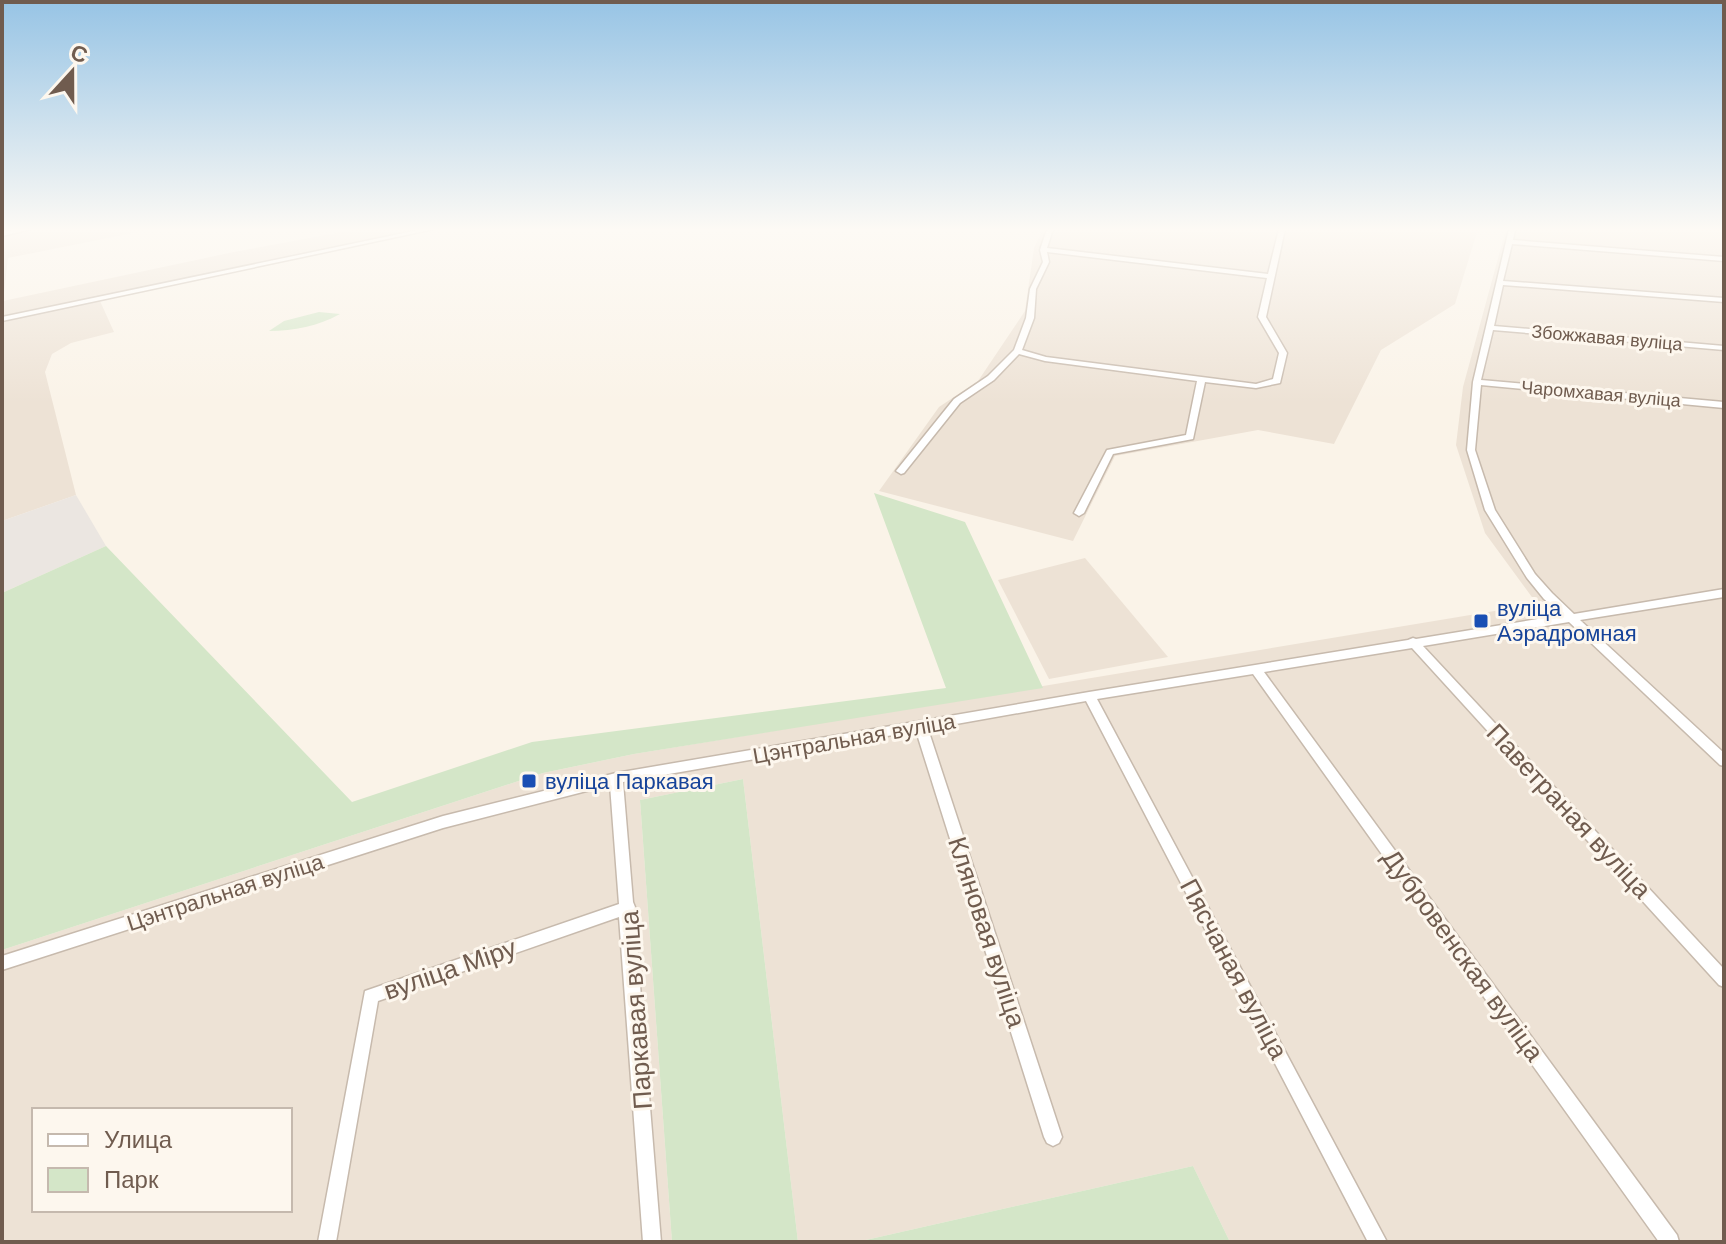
<svg xmlns="http://www.w3.org/2000/svg" width="1726" height="1244" viewBox="0 0 1726 1244" font-family="Arial,sans-serif">
<style>
.residential{fill:#ede2d5;fill-rule:evenodd}
.industrial{fill:#ebe6e1}
.green{fill:#d4e6c8}
.lines{fill:none;stroke-linecap:round;stroke-linejoin:round}
.minor-casing{stroke:#c7baad;stroke-width:3}
.minor{fill:#fff;fill-rule:evenodd}
.transit-dot{fill:#1a4fb4;stroke:#fdf7ee;stroke-width:3}
.labels{text-anchor:middle;stroke-width:6;stroke-linejoin:round;paint-order:stroke}
.far-street-label{font-size:18px;fill:#705c4f;stroke:#fdf7ee}
.transit-label{font-size:22px;fill:#164399;stroke:#fdf7ee;text-anchor:start}
.street-label{font-size:22px;fill:#705c4f;stroke:#fdf7ee}
.near-street-label{font-size:26px;fill:#705c4f;stroke:#fdf7ee}
</style>
<rect width="100%" height="100%" fill="#faf3e8"/>
<g class="residential">
<polygon points="2,229 153,229 8,258 3,301 234,252 358,229 440,229 100,301 114,332 71,343 52,354 45,372 76,495 2,521"/>
<polygon points="1043,229 1478,229 1455,304 1381,350 1334,444 1258,430 1115,456 1073,541 879,491 939,407 978,381 1025,311 1034,248"/>
<path d="M1506,229H1724V1242H1230L1193,1166L857,1242H798L743,779L640,800L672,1242H2V950L543,773L634,754L1537,604L1485,533L1456,445L1463,387ZM34,1110H290V1210H34Z"/>
<polygon points="1085,558 1168,657 1049,679 998,580"/>
</g>
<polygon class="industrial" points="76,495 106,546 2,593 2,521"/>
<g class="green">
<path d="M319,312L340,314C318,326 294,331 269,331L284,321Z"/>
<polygon points="874,493 965,522 1043,688 634,754 543,773 2,950 2,619 4,617 2,593 106,546 352,802 532,742 946,688"/>
<polygon points="743,779 798,1242 672,1242 640,800"/>
<polygon points="1193,1166 1230,1242 857,1242"/>
</g>
<g class="lines">
<g class="minor-casing">
<g id="minor">
<polygon points="19,229 31,229 2,236 2,232"/>
<polygon points="423,229 434,229 2,321 2,317"/>
<path d="M1047,229H1053L1047,248L1268,274L1279,229H1285L1266,317L1287,353L1280,383L1256,388L1205,382L1193,439L1113,454L1084,513L1079,516L1074,513L1107,450L1186,435L1197,381L1045,361L1019,354L994,380L960,403L904,473L901,474L896,471L954,399L988,376L1014,350L1026,318L1030,289L1043,262L1040,250ZM1047,252L1267,278L1258,317L1279,353L1273,379L1256,384L1046,357L1022,350L1034,318L1036,289L1049,262Z"/>
<polygon points="1509,229 1515,229 1513,240 1724,257 1724,261 1512,244 1503,281 1724,298 1724,302 1503,285 1494,326 1724,346 1724,350 1493,330 1481,380 1724,402 1724,408 1481,385 1475,450 1495,510 1535,574 1552,593 1574,614 1724,589 1724,597 1580,620 1724,753 1724,766 1720,765 1569,622 1423,646 1724,969 1724,987 1719,985 1412,648 1264,672 1677,1235 1679,1242 1659,1242 1253,674 1097,699 1387,1242 1368,1242 1086,701 928,729 1062,1137 1059,1143 1053,1146 1047,1143 1044,1137 916,731 623,782 633,902 635,907 634,911 661,1242 643,1242 619,917 378,1001 336,1242 318,1242 365,991 619,904 610,785 443,828 2,970 2,956 443,816 616,773 1089,692 1408,640 1413,638 1416,639 1562,615 1544,599 1527,578 1485,510 1467,450 1473,382"/>
</g>
</g>
<use href="#minor" class="minor"/>
</g>
<linearGradient id="sky" x2="0" y2="1"><stop stop-color="#97c4e5"/><stop offset="0.57" stop-color="#fdfaf5"/><stop offset="1" stop-color="#fdfaf5" stop-opacity="0"/></linearGradient>
<rect width="1726" height="403" fill="url(#sky)"/>
<g class="transit-dot">
<rect x="1473" y="613" width="16" height="16" rx="4"/>
<rect x="521" y="773" width="16" height="16" rx="4"/>
</g>
<g class="labels">
<g class="far-street-label">
<text transform="translate(1607 338) rotate(5)" y="6">Збожжавая вуліца</text>
<text transform="translate(1601 394) rotate(5)" y="6">Чаромхавая вуліца</text>
</g>
<g class="transit-label">
<text x="1497" y="616">вуліца<tspan x="1497" dy="25">Аэрадромная</tspan></text>
<text x="545" y="789">вуліца Паркавая</text>
</g>
<g class="street-label">
<text transform="translate(854 738) rotate(-10)" y="8">Цэнтральная вуліца</text>
<text transform="translate(225 892) rotate(-18)" y="8">Цэнтральная вуліца</text>
</g>
<g class="near-street-label">
<text transform="translate(1569 811) rotate(47)" y="9">Паветраная вуліца</text>
<text transform="translate(987 932) rotate(72)" y="9">Кляновая вуліца</text>
<text transform="translate(1463 955) rotate(54)" y="9">Дубровенская вуліца</text>
<text transform="translate(450 969) rotate(-19)" y="9">вуліца Міру</text>
<text transform="translate(1234 969) rotate(62)" y="9">Пясчаная вуліца</text>
<text transform="translate(636 1010) rotate(-94)" y="9">Паркавая вуліца</text>
</g>
</g>
<rect width="1726" height="1244" fill="none" stroke="#705c4f" stroke-width="8"/>
<rect x="32" y="1108" width="260" height="104" fill="#fdf7ee" stroke="#c5b9ae" stroke-width="2"/>
<rect x="48" y="1134" width="40" height="12" fill="#ffffff" stroke="#c5b9ae" stroke-width="2"/>
<text x="104" y="1148" font-size="24" fill="#705c4f">Улица</text>
<rect x="48" y="1168" width="40" height="24" fill="#d4e6c8" stroke="#c5b9ae" stroke-width="2"/>
<text x="104" y="1188" font-size="24" fill="#705c4f">Парк</text>
<g transform="translate(72 72) rotate(21)" stroke="#fdf7ee" stroke-width="6" paint-order="stroke">
<path d="M0-6L14 30L0 20L-14 30Z" fill="#705c4f"/>
<text y="-12" font-size="22" font-weight="bold" text-anchor="middle" fill="#705c4f">С</text>
</g>
</svg>
